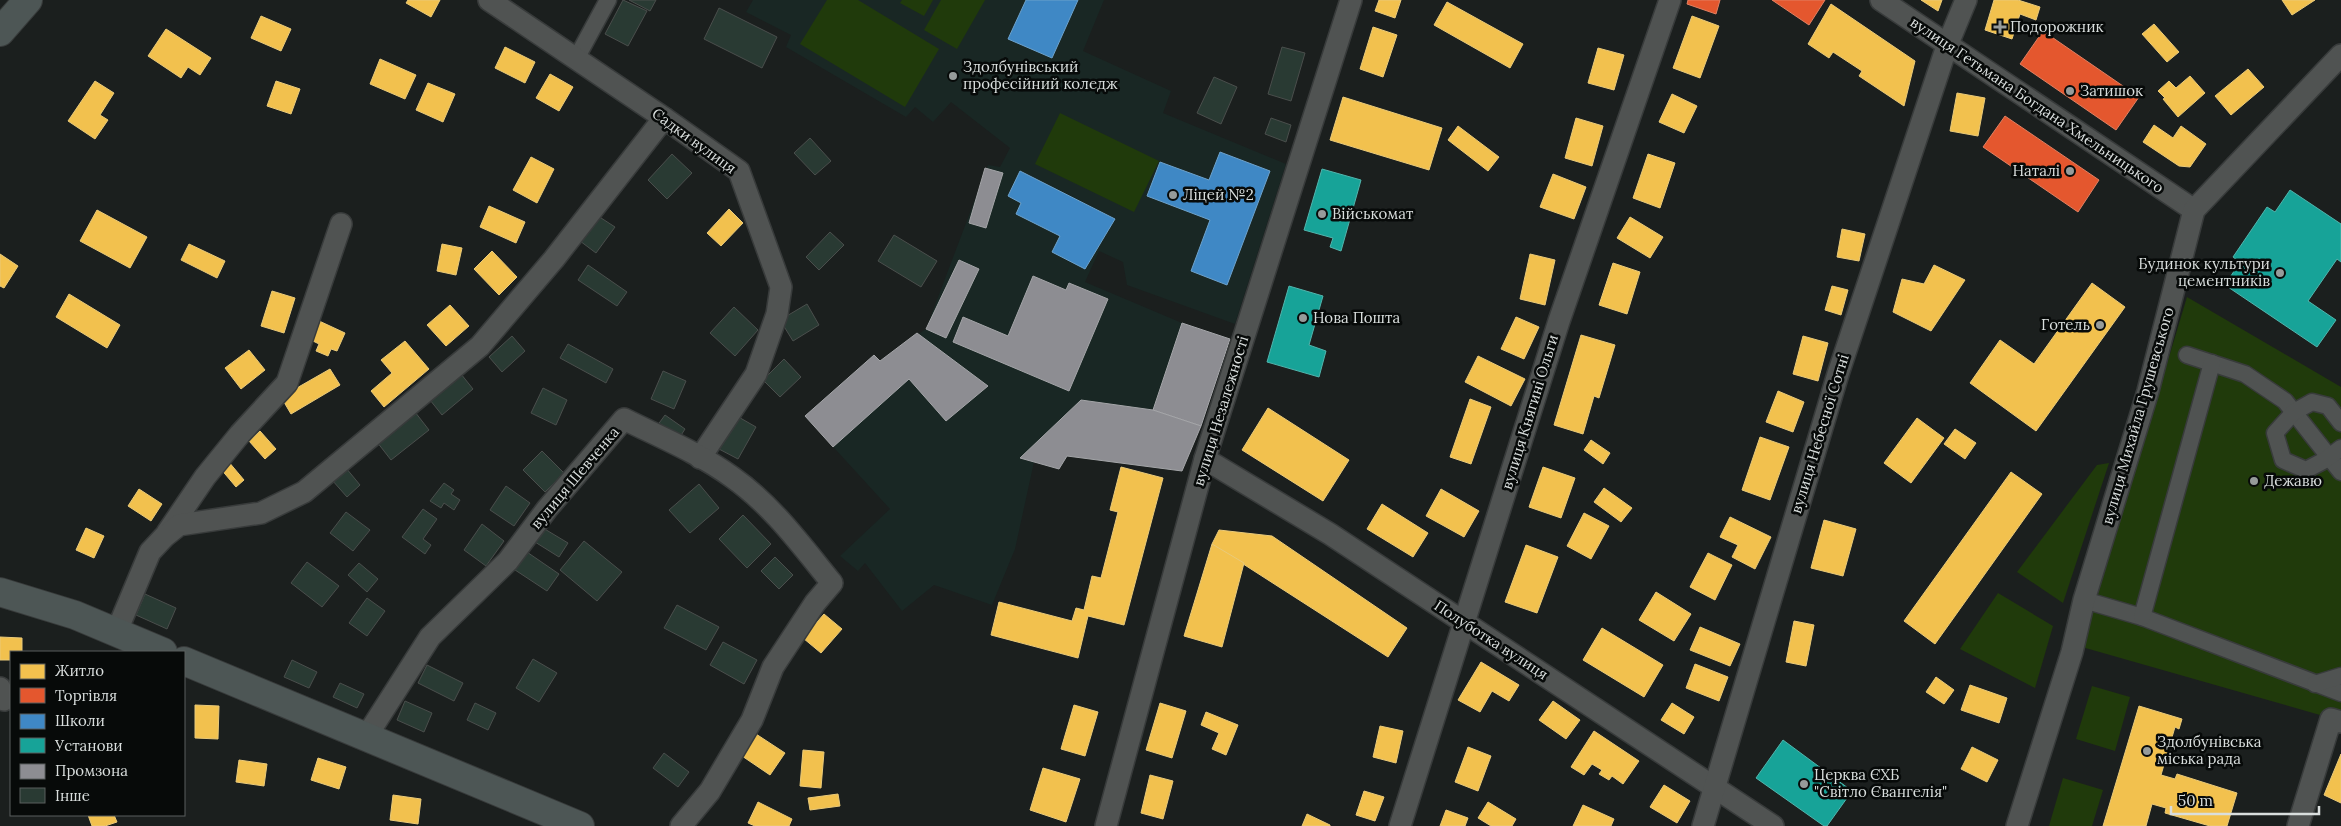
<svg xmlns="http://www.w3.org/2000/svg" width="2341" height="826" viewBox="0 0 2341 826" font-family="Lora,serif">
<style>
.built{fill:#192724}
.green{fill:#203a0b}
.homes{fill:#f2c14e;stroke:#eaca79}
.shops{fill:#e4572e;stroke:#e18062}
.schools{fill:#3f88c5;stroke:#6da2cc}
.public{fill:#17a398;stroke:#51b5ad}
.industry{fill:#8d8d92;stroke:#a4a5a8}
.building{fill:#293a33;stroke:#4a4e4c}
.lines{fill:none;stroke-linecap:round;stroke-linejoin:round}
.pedestrian-casing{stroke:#383b3b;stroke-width:19}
.minor-casing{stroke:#383b3b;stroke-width:24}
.secondary-casing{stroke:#383b3b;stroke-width:30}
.pedestrian{stroke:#505352;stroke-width:16}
.minor{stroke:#505352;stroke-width:21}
.secondary{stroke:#4d5655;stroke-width:28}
.poi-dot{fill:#969b9a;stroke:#070a09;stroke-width:2}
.labels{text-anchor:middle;stroke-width:5;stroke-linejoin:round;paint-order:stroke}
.poi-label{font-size:15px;fill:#d9dedd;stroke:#070a09;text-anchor:start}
.street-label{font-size:15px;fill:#d9dedd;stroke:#070a09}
</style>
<rect width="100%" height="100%" fill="#1b1f1e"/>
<polygon class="built" points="753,0 1104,0 1083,51 1171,91 1163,113 1286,164 1235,324 1127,285 1123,262 1099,251 1085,282 1182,323 1230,339 1182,471 1067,456 1059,469 1034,462 1015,549 992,605 934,585 902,611 865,563 858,571 840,556 890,509 805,416 874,355 880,361 926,329 988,165 1000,167 1010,148 951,102 933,122 915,107 906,117 786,47 791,35 746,12"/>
<g class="green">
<polygon points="827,0 858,0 939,49 905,107 800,44"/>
<polygon points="902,0 933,0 924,16 900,3"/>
<polygon points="941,0 985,0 957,49 924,30"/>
<polygon points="1060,113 1159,161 1134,212 1035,164"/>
<polygon points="2187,297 2341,387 2341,721 2082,647"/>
<polygon points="2109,463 2063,603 2017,572 2097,465"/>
<polygon points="1998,593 2053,626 2035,688 1960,649"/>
<polygon points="2092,686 2130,697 2115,751 2076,739"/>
<polygon points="2063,778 2103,790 2092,826 2049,826"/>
</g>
<g class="homes">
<polygon points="408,0 440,0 431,17 406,3"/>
<polygon points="1379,0 1401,0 1395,18 1375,11"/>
<polygon points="1921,0 1942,0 1938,11"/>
<polygon points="1994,0 2018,0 2040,7 2036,20 2020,14 2012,39 1985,30"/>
<polygon points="2282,0 2315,0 2292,15"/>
<polygon points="1447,2 1523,44 1510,68 1434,25"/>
<polygon points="1831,4 1915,61 1904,106 1859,76 1862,71 1833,52 1829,58 1808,44"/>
<polygon points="261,16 291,29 281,51 251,38"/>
<polygon points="1692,16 1719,26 1700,78 1673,68"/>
<polygon points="2154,24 2179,52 2167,62 2142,34"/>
<polygon points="1373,27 1397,35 1383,77 1360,69"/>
<polygon points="166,29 211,58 200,75 188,67 181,78 148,56"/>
<polygon points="505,47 535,62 525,83 495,68"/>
<polygon points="1598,48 1624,55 1614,90 1588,83"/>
<polygon points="380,59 416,75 405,99 370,84"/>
<polygon points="2248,69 2264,87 2231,115 2215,96"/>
<polygon points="550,74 573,87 559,111 536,98"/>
<polygon points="2190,76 2205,93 2178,117 2163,99 2165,98 2158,91 2169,81 2176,88"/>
<polygon points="95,81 114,93 100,115 108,120 95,139 68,121"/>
<polygon points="276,81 300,89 291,114 267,106"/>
<polygon points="428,83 455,94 443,122 416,110"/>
<polygon points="1957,93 1985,98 1978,136 1950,131"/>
<polygon points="1672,94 1697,106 1684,133 1659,122"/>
<polygon points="1343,97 1442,128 1429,170 1330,140"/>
<polygon points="1576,118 1603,126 1592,166 1565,158"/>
<polygon points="2154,125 2173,138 2181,126 2206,144 2190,167 2179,166 2143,142"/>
<polygon points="1458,126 1499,157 1488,171 1448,140"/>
<polygon points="1648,154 1675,163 1660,208 1633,198"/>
<polygon points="531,157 554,169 537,203 513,190"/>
<polygon points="1553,174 1586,187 1574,219 1540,207"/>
<polygon points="489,206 525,222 516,243 480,227"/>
<polygon points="729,209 743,223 721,246 707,233"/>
<polygon points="97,210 147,237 130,268 80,241"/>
<polygon points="1630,217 1663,237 1650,258 1617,238"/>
<polygon points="1842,229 1865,234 1859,261 1837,257"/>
<polygon points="189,244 225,261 217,278 181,260"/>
<polygon points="442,244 462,248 456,275 437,271"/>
<polygon points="492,251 517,277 499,295 474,269"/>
<polygon points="0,254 18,266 4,288 0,286"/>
<polygon points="1530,254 1555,260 1545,305 1520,299"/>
<polygon points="1613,263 1640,272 1627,314 1599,305"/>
<polygon points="1934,265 1965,280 1931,331 1893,312 1902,279 1924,284"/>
<polygon points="2092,283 2125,307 2036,431 1970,383 2000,340 2034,364"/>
<polygon points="1832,286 1848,290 1841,315 1825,310"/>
<polygon points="272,291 295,298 284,333 261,326"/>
<polygon points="69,294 120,325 107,348 56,317"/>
<polygon points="450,305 469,326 446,346 427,325"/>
<polygon points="1516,317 1539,327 1524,359 1501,349"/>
<polygon points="317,320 345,333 337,351 331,349 328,356 316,351 319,344 309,339"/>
<polygon points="1581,335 1615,345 1599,398 1594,396 1583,434 1554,425"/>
<polygon points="1803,336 1828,343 1818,381 1793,374"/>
<polygon points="405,341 429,369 384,407 371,391 392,373 381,360"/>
<polygon points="249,350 265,370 241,389 225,368"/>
<polygon points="1478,356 1525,379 1511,406 1465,382"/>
<polygon points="330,369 340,385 291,414 281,397"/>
<polygon points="1778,391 1804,402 1793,432 1766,422"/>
<polygon points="1470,399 1491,407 1471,464 1450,457"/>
<polygon points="1268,408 1349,460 1323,501 1242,450"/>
<polygon points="1917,418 1944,438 1911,483 1884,463"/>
<polygon points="1955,429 1976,443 1965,459 1944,444"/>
<polygon points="260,431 276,449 265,459 249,441"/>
<polygon points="1760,437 1789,447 1770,500 1742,490"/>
<polygon points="1591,440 1610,453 1603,464 1584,450"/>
<polygon points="228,461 244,480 236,487 220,468"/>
<polygon points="1121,467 1163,478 1124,625 1088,616 1078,658 991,635 999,602 1072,621 1076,608 1084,610 1092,576 1101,578 1118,512 1110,510"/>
<polygon points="1543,467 1575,478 1561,518 1529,507"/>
<polygon points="2011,472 2042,494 1935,644 1904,621"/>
<polygon points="1604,488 1632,508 1621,522 1594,502"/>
<polygon points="139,489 162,504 151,521 128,506"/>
<polygon points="1441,489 1479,511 1464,537 1426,516"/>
<polygon points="1382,504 1428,533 1413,557 1367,529"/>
<polygon points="1584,513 1609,526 1591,559 1567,546"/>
<polygon points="1730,517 1771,537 1755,569 1732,557 1738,545 1720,537"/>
<polygon points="1824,520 1856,529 1843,576 1811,568"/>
<polygon points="86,528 104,536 94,558 76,550"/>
<polygon points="1219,530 1272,536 1407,628 1388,657 1212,544"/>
<polygon points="1212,544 1244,563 1222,647 1184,636"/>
<polygon points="1526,545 1558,557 1537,613 1505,602"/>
<polygon points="1708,553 1732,565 1715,600 1690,587"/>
<polygon points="1656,592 1691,614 1674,641 1639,620"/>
<polygon points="824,614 842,629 821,653 803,638"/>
<polygon points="1794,621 1814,625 1806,666 1786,662"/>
<polygon points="1700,627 1740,644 1730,666 1690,650"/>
<polygon points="1602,628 1663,665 1644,697 1583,660"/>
<polygon points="0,637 22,638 22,652 11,652 11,660 0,660"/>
<polygon points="1481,662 1519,685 1509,701 1492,691 1480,712 1458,700"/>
<polygon points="1695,664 1728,677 1719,701 1686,688"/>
<polygon points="1936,677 1954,690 1944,704 1926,692"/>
<polygon points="1970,685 2007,698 1999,723 1961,710"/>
<polygon points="1553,701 1580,720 1566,739 1539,720"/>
<polygon points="1160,703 1186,711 1172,758 1146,750"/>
<polygon points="1672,703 1694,717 1684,734 1661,720"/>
<polygon points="195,705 219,706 218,739 195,738"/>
<polygon points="1074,705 1098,712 1085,756 1061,749"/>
<polygon points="2139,706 2182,719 2179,729 2175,727 2161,775 2175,779 2177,774 2237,793 2227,826 2210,826 2165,813 2166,808 2152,804 2146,826 2103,826"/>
<polygon points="1206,712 1238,725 1226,755 1212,749 1219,733 1201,725"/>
<polygon points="1380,726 1403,731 1396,763 1373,757"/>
<polygon points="1594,731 1639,761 1623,784 1612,776 1609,780 1599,774 1602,770 1592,764 1584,775 1571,767"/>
<polygon points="756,734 785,753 770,775 742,756"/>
<polygon points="1468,747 1491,756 1478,791 1455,782"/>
<polygon points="1972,747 1998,760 1987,782 1961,769"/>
<polygon points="803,750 824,752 821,788 800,786"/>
<polygon points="2341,754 2341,803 2324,795"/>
<polygon points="318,758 346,767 339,789 311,780"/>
<polygon points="239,760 267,764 264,786 236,782"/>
<polygon points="1043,768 1080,779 1066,822 1030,810"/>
<polygon points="1150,775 1173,781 1163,819 1141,813"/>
<polygon points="1664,785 1690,801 1677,823 1650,807"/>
<polygon points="1364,791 1384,797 1375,821 1356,815"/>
<polygon points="838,794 840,806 810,810 808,798"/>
<polygon points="393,795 421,799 418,824 390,820"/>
<polygon points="758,802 792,819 789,826 755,826 748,823"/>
<polygon points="1488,802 1516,819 1512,826 1491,826 1478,818"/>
<polygon points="1583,805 1614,819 1611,826 1573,826"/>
<polygon points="1446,810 1468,818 1465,826 1440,826"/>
<polygon points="1307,814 1330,825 1330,826 1302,826"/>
<polygon points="88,815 114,815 117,822 105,826 92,826"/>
</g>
<g class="shops">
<polygon points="1688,0 1720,0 1716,14 1687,4"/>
<polygon points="1772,0 1825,0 1809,25"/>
<polygon points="2043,31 2139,97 2116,130 2020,64"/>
<polygon points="2005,116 2099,180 2078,212 1983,147"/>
</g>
<g class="schools">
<polygon points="1026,0 1078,0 1052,58 1008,39"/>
<polygon points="1220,152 1270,171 1227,285 1191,271 1210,220 1147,196 1160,162 1209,180"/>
<polygon points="1020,171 1115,219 1085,269 1052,252 1060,236 1016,214 1021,203 1008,196"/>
</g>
<g class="public">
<polygon points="1322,169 1361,180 1341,251 1330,247 1333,238 1304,230"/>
<polygon points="2290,190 2341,224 2341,262 2337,259 2308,301 2336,320 2317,347 2225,285 2240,262 2233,257 2267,207 2275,212"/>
<polygon points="1289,286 1323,296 1309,345 1326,351 1319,377 1267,362"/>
<polygon points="1783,740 1852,791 1827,826 1824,826 1756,778"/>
</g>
<g class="industry">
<polygon points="985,168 1003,173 986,228 969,223"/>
<polygon points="959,260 979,269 946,338 926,329"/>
<polygon points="1033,276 1066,290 1069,283 1108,299 1069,391 953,342 963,317 1008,336"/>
<polygon points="1182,323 1230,339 1201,426 1153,410"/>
<polygon points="917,333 988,386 946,421 909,379 833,447 805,416 874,355 880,361"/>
<polygon points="1081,400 1153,410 1201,426 1182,471 1067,456 1059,469 1020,458"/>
</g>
<g class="building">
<polygon points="623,0 647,11 628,46 605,34"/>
<polygon points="629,0 656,0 650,11"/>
<polygon points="719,8 777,37 762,68 704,39"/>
<polygon points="1282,47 1305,53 1291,101 1268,94"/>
<polygon points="1214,77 1237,87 1221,124 1197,113"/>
<polygon points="1271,118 1291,125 1286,142 1265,134"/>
<polygon points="810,138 831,161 815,175 794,153"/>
<polygon points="672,154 692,173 667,199 648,180"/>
<polygon points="598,216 615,227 596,253 580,241"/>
<polygon points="830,232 844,245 819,270 806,257"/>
<polygon points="894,235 937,261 921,287 878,261"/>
<polygon points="588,265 627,292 617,306 578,280"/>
<polygon points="807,304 819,325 793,341 780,320"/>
<polygon points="734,307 758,330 735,356 710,333"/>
<polygon points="512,336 525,351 502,372 489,357"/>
<polygon points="568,344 613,369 606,383 560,358"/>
<polygon points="784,359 801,377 780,397 763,380"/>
<polygon points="663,371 686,381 674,409 651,399"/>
<polygon points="461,374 473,389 442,415 430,400"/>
<polygon points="543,388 567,400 556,425 531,413"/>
<polygon points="415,412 429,430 391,460 377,442"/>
<polygon points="665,415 685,429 678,440 657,426"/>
<polygon points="735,415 756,427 738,459 717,448"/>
<polygon points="542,451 564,473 545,492 523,470"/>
<polygon points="346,468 360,485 347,497 332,480"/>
<polygon points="444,483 454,490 451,494 460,500 454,510 444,503 441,508 430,501"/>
<polygon points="699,484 719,508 690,533 669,510"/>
<polygon points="506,486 530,503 514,526 490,510"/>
<polygon points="423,509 437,519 423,539 431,545 425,554 402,537"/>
<polygon points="346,512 370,530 353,551 330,533"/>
<polygon points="743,515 771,544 747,568 719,539"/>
<polygon points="482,524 504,541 486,566 464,550"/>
<polygon points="543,528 568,543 559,557 535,542"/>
<polygon points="584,541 622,572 597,601 560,570"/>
<polygon points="521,548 559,574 547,591 509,566"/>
<polygon points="775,557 793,575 779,589 761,571"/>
<polygon points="307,562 339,586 322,607 291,583"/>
<polygon points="359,563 378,579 367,592 348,575"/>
<polygon points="145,594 176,608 167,629 136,615"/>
<polygon points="367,598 385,611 367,636 349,623"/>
<polygon points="677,605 719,627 706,650 664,628"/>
<polygon points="723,642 757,660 744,684 710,665"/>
<polygon points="533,659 557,673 539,702 516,688"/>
<polygon points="292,660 317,672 309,688 284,677"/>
<polygon points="427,665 463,683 454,701 418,683"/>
<polygon points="340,683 364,694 357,708 333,697"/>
<polygon points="405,701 432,713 424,732 397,720"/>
<polygon points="475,703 496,713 488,730 467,720"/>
<polygon points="664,753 689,772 678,787 653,768"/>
</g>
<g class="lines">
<g class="pedestrian-casing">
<g id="pedestrian">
<polyline points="576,59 608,0"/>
<polyline points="2187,355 2245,374 2285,401 2341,472"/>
<polyline points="2341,423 2328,406 2312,402 2294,412 2275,433 2283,460 2306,470 2325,460 2341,448"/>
<polyline points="2084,600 2142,617 2341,693"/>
<polyline points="2142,617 2212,363"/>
<polyline points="2315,684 2341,676"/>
</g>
</g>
<g class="minor-casing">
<g id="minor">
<polyline points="489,0 664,118 739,171 781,287 777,314 756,374 700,458"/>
<polyline points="1881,0 2194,210"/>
<polyline points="1205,459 1330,534 1773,826"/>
<polyline points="167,533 205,477 240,434 287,383 341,224"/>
<polyline points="116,633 150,552 164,537 179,525 261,513 304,492 480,346 554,259 664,118"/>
<polyline points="0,688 4,700"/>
<path d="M366,737L430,637L508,561L547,509L624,419C660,437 699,453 732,477C772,505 801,545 832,583L815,603L773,667L752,720L710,791L681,826"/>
<polyline points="1106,826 1205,459 1351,0"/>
<polyline points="1400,826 1559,321 1670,0"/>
<polyline points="1703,826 1838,374 1947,46 1966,0"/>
<polyline points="2017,826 2072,652 2084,600 2148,391 2194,210 2341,55"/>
<polyline points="2298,826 2331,719 2341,722"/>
</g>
</g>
<g class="secondary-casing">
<g id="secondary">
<polyline points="0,32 28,0"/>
<polyline points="0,592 75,615 163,652"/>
<polyline points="184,661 580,826"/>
</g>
</g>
<use href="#pedestrian" class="pedestrian"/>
<use href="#minor" class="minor"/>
<use href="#secondary" class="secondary"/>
</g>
<g class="poi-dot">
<path d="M1997.5 19.5h5v5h5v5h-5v5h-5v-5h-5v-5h5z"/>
<circle cx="953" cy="76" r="5"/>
<circle cx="2070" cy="91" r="5"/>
<circle cx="2070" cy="171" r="5"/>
<circle cx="1173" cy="195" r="5"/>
<circle cx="1322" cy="214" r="5"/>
<circle cx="2280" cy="273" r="5"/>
<circle cx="1303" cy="318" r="5"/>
<circle cx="2100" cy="325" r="5"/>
<circle cx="2254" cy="481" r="5"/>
<circle cx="2147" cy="751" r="5"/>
<circle cx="1804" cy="784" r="5"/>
</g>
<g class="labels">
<g class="poi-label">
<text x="2010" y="32">Подорожник</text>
<text x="963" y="72">Здолбунівський<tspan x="963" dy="17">професійний коледж</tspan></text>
<text x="2080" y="96">Затишок</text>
<text x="2060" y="176" text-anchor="end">Наталі</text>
<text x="1183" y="200">Ліцей №2</text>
<text x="1332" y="219">Вiйськомат</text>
<text x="2270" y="269" text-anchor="end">Будинок культури<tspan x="2270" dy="17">цементників</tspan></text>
<text x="1313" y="323">Нова Пошта</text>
<text x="2090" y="330" text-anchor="end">Готель</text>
<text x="2264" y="486">Дежавю</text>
<text x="2157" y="747">Здолбунівська<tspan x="2157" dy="17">міська рада</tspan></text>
<text x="1814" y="780">Церква ЄХБ<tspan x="1814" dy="17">"Світло Євангелія"</tspan></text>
</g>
<g class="street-label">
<text transform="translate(2037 105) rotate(34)" y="5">вулиця Гетьмана Богдана Хмельницького</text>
<text transform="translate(694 141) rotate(36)" y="5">Садки вулиця</text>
<text transform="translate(1221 411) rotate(-73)" y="5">вулиця Незалежності</text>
<text transform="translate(1530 412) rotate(-73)" y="5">вулиця Княгині Ольги</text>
<text transform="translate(2138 416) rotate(-74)" y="5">вулиця Михайла Грушевського</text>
<text transform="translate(1820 434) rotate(-73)" y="5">вулиця Небесної Сотні</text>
<text transform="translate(575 478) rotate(-50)" y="5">вулиця Шевченка</text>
<text transform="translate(1491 640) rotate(33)" y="5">Полуботка вулиця</text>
</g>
</g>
<rect x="10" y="651" width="175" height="165" fill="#070a09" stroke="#5b5f5e"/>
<rect x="20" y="664" width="25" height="15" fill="#f2c14e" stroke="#5b5f5e"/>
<text x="55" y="676" font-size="15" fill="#d9dedd">Житло</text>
<rect x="20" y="688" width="25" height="15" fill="#e4572e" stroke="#5b5f5e"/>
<text x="55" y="701" font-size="15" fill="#d9dedd">Торгівля</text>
<rect x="20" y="714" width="25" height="15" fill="#3f88c5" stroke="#5b5f5e"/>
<text x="55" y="726" font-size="15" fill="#d9dedd">Школи</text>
<rect x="20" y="738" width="25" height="15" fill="#17a398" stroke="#5b5f5e"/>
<text x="55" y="751" font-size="15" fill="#d9dedd">Установи</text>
<rect x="20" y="764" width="25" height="15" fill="#8d8d92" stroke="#5b5f5e"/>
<text x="55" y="776" font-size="15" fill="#d9dedd">Промзона</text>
<rect x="20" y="788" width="25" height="15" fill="#293a33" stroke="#5b5f5e"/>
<text x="55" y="801" font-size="15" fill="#d9dedd">Інше</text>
<path d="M2171 806v8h148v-8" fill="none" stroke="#d9dedd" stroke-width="2.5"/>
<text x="2178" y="806" font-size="15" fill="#d9dedd" stroke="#070a09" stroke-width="4" paint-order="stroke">50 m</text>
</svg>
